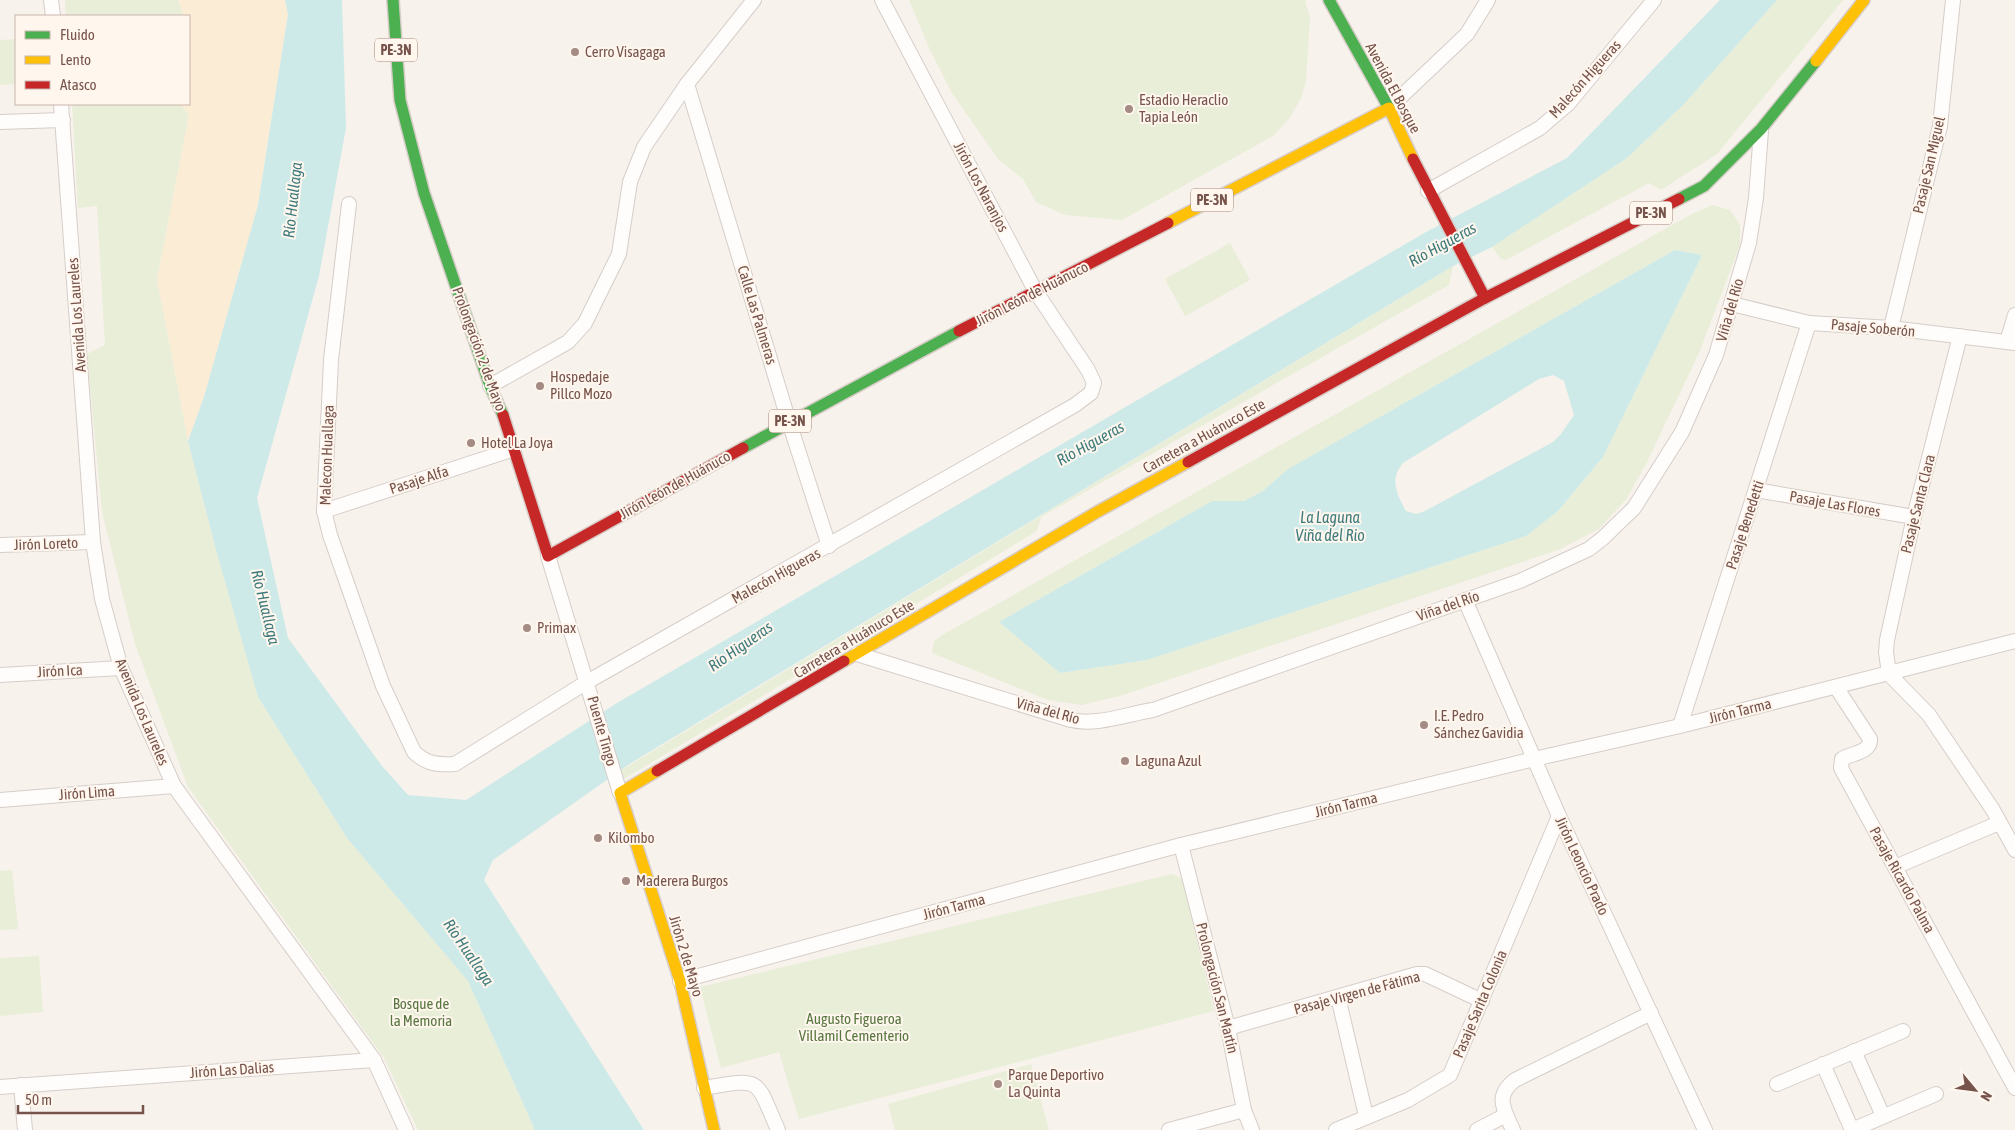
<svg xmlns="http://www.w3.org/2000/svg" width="2015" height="1130" viewBox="0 0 2015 1130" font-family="'Asap Condensed',sans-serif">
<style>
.green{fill:#e8eed7;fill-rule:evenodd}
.sand{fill:#faecd5}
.water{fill:#cdeae8;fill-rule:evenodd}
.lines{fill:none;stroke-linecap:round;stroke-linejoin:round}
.street-casing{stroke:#d6cdc8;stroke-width:16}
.fast-casing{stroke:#d7cdc8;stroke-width:14}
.slow-casing{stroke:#d7cdc8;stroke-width:14}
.jam-casing{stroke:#d7cdc8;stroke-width:14}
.street{stroke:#fefdfc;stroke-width:14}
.fast{stroke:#4caf50;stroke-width:11}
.slow{stroke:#ffc107;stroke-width:11}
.jam{stroke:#c62828;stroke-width:11}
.poi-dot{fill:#a48b83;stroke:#fff6ee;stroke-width:2}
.labels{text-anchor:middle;stroke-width:4;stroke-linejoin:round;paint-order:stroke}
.shield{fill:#fff6ee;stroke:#a0857c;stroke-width:1}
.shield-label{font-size:14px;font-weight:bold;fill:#77544b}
.poi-label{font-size:15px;fill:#77544b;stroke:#fff6ee;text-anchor:start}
.street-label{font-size:15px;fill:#77544b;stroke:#fff6ee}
.park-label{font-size:15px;fill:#587740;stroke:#fff6ee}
.water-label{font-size:16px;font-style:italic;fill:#3e7b7c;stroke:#fff6ee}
</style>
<rect width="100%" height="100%" fill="#f8f2ec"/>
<g class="green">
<polygon points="65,0 178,0 184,16 66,16"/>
<polygon points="909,0 1307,0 1305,2 1310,16 1306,81 1301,98 1289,119 1273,136 1122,220 1065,215 1036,202 1023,179 998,159 952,93 930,50"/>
<polygon points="1777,0 1843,0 1717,154 1661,190 1649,183 1506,260 1501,259 1492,247 1627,158 1684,104"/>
<polygon points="16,39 16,84 0,85 0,40"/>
<polygon points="72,104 180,104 189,115 157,279 188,441 216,550 258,697 347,838 468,981 535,1130 418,1130 384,1058 188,787 135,644 102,512 87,354 105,345 97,206 78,208"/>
<path d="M1712,205L1730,210L1740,225V245L1699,353L1646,464L1627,498L1599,529L1558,550L1120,696L1082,705L1048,700L932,653L934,641L944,634L1690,215ZM1675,250L1702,255L1603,457L1558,511L1526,536L1147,660L1060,673L999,622L1212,501H1243L1263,491L1288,469Z"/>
<polygon points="1230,243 1250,280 1185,316 1165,279"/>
<polygon points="1453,266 1449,285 1041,517 1037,531 624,779 615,774"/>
<polygon points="12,870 18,929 0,930 0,871"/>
<polygon points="1172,874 1182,879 1214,1011 799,1119 779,1052 721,1068 700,987"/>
<polygon points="39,956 43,1012 0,1016 0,958"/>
<polygon points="1031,1064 1049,1130 895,1130 888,1104"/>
</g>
<polygon class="sand" points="178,0 285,0 288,14 258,205 204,397 188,441 157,279 189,115 180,104 189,104 189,16 184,16"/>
<g class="water">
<polygon points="285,0 342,0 346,128 319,276 257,498 288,638 382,766 408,795 466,800 617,703 1426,232 1567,158 1720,0 1777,0 1684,104 1627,158 1492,247 1453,266 631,763 493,860 484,880 644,1130 535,1130 468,981 347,838 258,697 216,550 188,441 204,397 258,205 288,14"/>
<path d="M1675,250L1702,255L1603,457L1558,511L1526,536L1147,660L1060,673L999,622L1212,501H1244L1263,491L1288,469ZM1553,375L1564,381L1574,415L1561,434L1553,442L1425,511L1416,514L1406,511C1397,494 1389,480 1403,463L1539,379Z"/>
</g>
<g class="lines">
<g class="street-casing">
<g id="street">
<polyline points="51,0 53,16"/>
<polyline points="687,84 789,422 829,546"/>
<polyline points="61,104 93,542 102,599 121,668 174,786 374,1060 406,1130"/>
<polyline points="1389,108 1467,34 1488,0"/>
<polyline points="0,122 63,120"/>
<polyline points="1428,191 1540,128 1568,104 1654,0"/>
<path d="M349,204L331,360L324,511L330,535L383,686L414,752C426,764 438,765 455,764L587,682L1075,405L1091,393L1094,383L1088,370L1036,292L882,0"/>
<polyline points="1732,304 1809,323 1891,328 2015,343"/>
<polyline points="1891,328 1940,126 1953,0"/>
<polyline points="1960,336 1914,517 1887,640 1886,652 1889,674 1929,715 1993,810 2015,850"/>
<polyline points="2007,342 2015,315"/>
<polyline points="490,386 568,342 585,323 619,254 630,182 644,147 687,84 754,0"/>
<polyline points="1756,490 1914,517"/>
<polyline points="324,511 514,449"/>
<polyline points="0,545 93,542"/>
<polyline points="548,556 620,793"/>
<polyline points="1465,600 1559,816 1705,1130"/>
<path d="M857,654L1071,720C1097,726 1127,714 1153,710L1520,581L1589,549L1603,538L1634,508L1682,432L1716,355L1749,243L1756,198L1761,131"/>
<polyline points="0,675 121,668"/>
<path d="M1836,687L1870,739C1871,753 1851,753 1842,759L1841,768L2015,1088"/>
<polyline points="1680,726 1809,323"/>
<polyline points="0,800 174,786"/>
<polyline points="1181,845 1228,1028 1244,1110 1252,1130"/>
<polyline points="1895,867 1999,823"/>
<polyline points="680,981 1181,845 1534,759 1680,726 2015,641"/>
<polyline points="1338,997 1366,1116"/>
<polyline points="1228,1028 1417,974 1425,974 1482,1001"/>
<polyline points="1854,1051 1883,1116"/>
<polyline points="1823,1064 1852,1130 1936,1094"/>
<polyline points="1777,1084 1903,1031"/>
<polyline points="21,1085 25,1130"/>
<polyline points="0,1087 374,1060"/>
<path d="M704,1088C762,1078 755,1077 778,1130"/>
<polyline points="1169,1130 1244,1110"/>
<polyline points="1336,1130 1408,1100 1450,1075 1559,816"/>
<polyline points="1477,1130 1506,1115"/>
<path d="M1513,1130C1504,1110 1494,1096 1515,1080L1651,1013"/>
</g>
</g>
<g class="fast-casing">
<g id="fast">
<polyline points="393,0 400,100 424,193 490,386 503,415"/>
<polyline points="1329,0 1389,108"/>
<polyline points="1679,199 1704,186 1761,129 1816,61"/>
<polyline points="743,448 959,331"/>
</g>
</g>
<g class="slow-casing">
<g id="slow">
<polyline points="1816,61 1864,0"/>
<polyline points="1168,223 1389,108 1413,159"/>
<polyline points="844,661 1097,512 1188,462"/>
<polyline points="657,771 620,793 680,981 714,1130"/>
</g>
</g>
<g class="jam-casing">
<g id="jam">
<polyline points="1413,159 1485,298 1679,199"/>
<polyline points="959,331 1168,223"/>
<polyline points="503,415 548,556 743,448"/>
<polyline points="1188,462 1485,298"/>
<polyline points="657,771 844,661"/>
</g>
</g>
<use href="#street" class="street"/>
<use href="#fast" class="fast"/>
<use href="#slow" class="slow"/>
<use href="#jam" class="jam"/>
</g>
<g class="poi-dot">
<circle cx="575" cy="52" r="5"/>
<circle cx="1129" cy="109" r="5"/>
<circle cx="540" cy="386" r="5"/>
<circle cx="471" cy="443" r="5"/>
<circle cx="527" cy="628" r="5"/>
<circle cx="1424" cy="725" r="5"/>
<circle cx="1125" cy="761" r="5"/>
<circle cx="598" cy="838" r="5"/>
<circle cx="626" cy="881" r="5"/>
<circle cx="998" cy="1084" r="5"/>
</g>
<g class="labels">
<g class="shield">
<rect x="375" y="38.5" width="42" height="23" rx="4"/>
<rect x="1191" y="188.5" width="42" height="23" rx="4"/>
<rect x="1630" y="201.5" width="42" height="23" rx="4"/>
<rect x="769" y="409.5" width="42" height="23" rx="4"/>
</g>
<g class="shield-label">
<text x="396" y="55">PE-3N</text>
<text x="1212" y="205">PE-3N</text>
<text x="1651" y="218">PE-3N</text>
<text x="790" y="426">PE-3N</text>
</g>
<g class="poi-label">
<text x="585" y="57">Cerro Visagaga</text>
<text x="1139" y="105">Estadio Heraclio<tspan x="1139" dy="17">Tapia León</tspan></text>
<text x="550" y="382">Hospedaje<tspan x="550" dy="17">Pillco Mozo</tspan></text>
<text x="481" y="448">Hotel La Joya</text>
<text x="537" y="633">Primax</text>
<text x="1434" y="721">I.E. Pedro<tspan x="1434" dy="17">Sánchez Gavidia</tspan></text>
<text x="1135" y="766">Laguna Azul</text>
<text x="608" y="843">Kilombo</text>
<text x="636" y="886">Maderera Burgos</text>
<text x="1008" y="1080">Parque Deportivo<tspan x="1008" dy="17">La Quinta</tspan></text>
</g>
<g class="street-label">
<text transform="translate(1585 79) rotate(-48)" y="5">Malecón Higueras</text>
<text transform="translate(1393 88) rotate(62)" y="5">Avenida El Bosque</text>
<text transform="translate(1929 165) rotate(-77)" y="5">Pasaje San Miguel</text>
<text transform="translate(981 187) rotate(62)" y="5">Jirón Los Naranjos</text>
<text transform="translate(1032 294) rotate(-27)" y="5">Jirón León de Huánuco</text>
<text transform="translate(1730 310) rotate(-74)" y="5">Viña del Río</text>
<text transform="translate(77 315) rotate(-94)" y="5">Avenida Los Laureles</text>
<text transform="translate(757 315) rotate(73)" y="5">Calle Las Palmeras</text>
<text transform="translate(1873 328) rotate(5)" y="5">Pasaje Soberón</text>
<text transform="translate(479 349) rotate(70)" y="5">Prolongación 2 de Mayo</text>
<text transform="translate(1204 436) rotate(-29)" y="5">Carretera a Huánuco Este</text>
<text transform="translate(327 455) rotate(-88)" y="5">Malecon Huallaga</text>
<text transform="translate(419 480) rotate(-18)" y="5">Pasaje Alfa</text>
<text transform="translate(675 485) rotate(-29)" y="5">Jirón León de Huánuco</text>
<text transform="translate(1835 504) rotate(10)" y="5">Pasaje Las Flores</text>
<text transform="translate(1918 504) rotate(-76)" y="5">Pasaje Santa Clara</text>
<text transform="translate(1745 525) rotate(-72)" y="5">Pasaje Benedetti</text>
<text transform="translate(46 544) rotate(-2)" y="5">Jirón Loreto</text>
<text transform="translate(776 576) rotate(-29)" y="5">Malecón Higueras</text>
<text transform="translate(1448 606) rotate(-19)" y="5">Viña del Río</text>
<text transform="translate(854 639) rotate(-31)" y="5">Carretera a Huánuco Este</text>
<text transform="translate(60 671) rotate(-3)" y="5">Jirón Ica</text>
<text transform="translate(1048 711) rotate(15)" y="5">Viña del Río</text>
<text transform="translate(1740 711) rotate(-14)" y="5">Jirón Tarma</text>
<text transform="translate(142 712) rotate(67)" y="5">Avenida Los Laureles</text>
<text transform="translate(602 731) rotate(74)" y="5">Puente Tingo</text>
<text transform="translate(87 793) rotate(-4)" y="5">Jirón Lima</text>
<text transform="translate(1346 805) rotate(-14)" y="5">Jirón Tarma</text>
<text transform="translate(1582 866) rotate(65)" y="5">Jirón Leoncio Prado</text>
<text transform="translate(1902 880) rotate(61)" y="5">Pasaje Ricardo Palma</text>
<text transform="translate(954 907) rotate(-15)" y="5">Jirón Tarma</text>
<text transform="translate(686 956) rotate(73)" y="5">Jirón 2 de Mayo</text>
<text transform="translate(1217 988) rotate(76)" y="5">Prolongación San Martín</text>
<text transform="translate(1357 993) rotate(-15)" y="5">Pasaje Virgen de Fátima</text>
<text transform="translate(1480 1004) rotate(-67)" y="5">Pasaje Sarita Colonia</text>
<text transform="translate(232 1070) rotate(-4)" y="5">Jirón Las Dalias</text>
</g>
<g class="park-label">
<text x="421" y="1009">Bosque de<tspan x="421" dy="17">la Memoria</tspan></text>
<text x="854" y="1024">Augusto Figueroa<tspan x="854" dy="17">Villamil Cementerio</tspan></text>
</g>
<g class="water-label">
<text transform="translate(292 200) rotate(-84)" y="6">Río Huallaga</text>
<text transform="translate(1442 244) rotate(-29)" y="6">Río Higueras</text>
<text transform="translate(1090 443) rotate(-29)" y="6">Río Higueras</text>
<text x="1330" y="523">La Laguna<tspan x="1330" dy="18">Viña del Rio</tspan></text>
<text transform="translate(266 607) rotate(76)" y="6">Río Huallaga</text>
<text transform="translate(740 646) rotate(-35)" y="6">Río Higueras</text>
<text transform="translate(469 952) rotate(56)" y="6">Río Huallaga</text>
</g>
</g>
<rect x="15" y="15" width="175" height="90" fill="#fff6ee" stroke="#c9b5ad"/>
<rect x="25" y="31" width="25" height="8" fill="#4caf50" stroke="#c9b5ad"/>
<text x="60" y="40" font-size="15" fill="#77544b">Fluido</text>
<rect x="25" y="56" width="25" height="8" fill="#ffc107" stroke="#c9b5ad"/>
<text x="60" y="65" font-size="15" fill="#77544b">Lento</text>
<rect x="25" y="81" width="25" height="8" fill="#c62828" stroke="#c9b5ad"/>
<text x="60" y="90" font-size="15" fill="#77544b">Atasco</text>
<g transform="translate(1975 1090) rotate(119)" stroke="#fff6ee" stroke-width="4" paint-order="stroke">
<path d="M0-4L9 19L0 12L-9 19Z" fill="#77544b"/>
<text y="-8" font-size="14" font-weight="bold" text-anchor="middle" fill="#77544b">N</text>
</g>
<path d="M18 1105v8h125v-8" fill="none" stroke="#77544b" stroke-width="2.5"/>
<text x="25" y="1105" font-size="15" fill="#77544b" stroke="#fff6ee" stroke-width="4" paint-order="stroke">50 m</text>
</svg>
